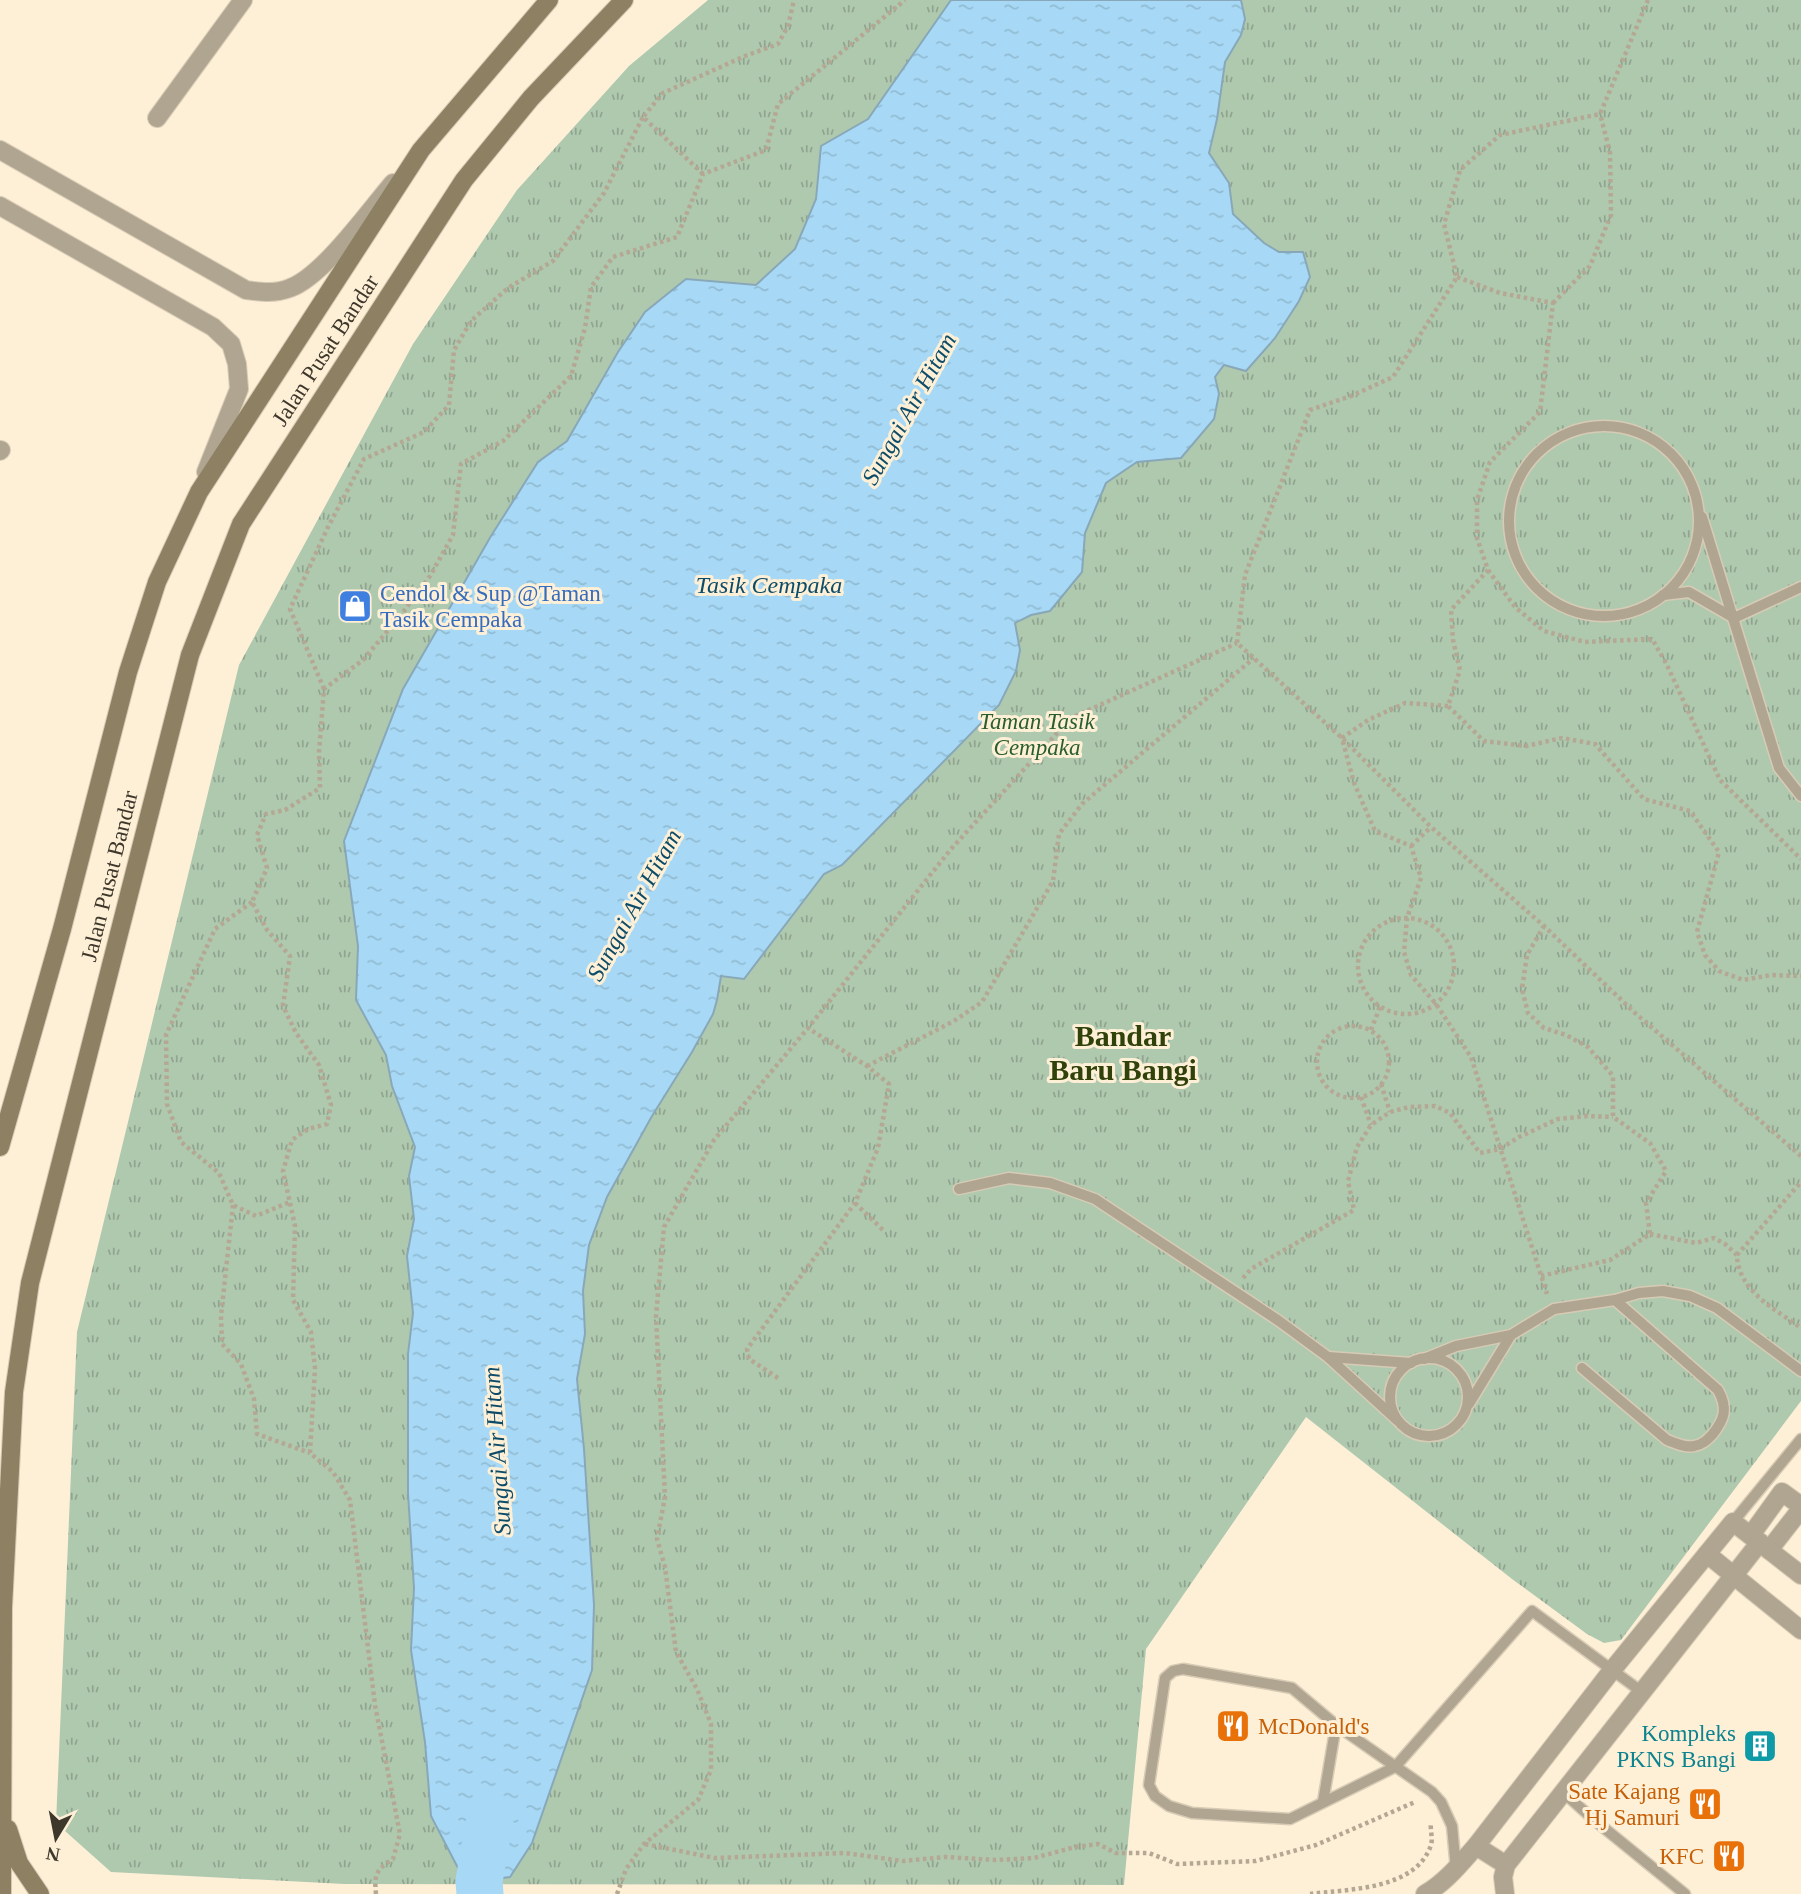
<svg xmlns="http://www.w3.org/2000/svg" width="1801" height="1894" viewBox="0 0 1801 1894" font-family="Georgia,serif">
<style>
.park{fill:url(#park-tufts)}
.water{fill:url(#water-ripples);stroke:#88a8b9;stroke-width:2}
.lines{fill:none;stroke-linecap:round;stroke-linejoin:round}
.river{stroke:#a7d9f6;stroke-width:47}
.service-casing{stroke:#d8cbb5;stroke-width:13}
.minor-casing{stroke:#d8cbb5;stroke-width:20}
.tertiary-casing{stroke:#d8cbb5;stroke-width:20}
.secondary-casing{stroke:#d8cbb5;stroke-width:20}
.path{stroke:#b4a894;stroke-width:4.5;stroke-dasharray:3.5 3.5;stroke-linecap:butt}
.service{stroke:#afa591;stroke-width:10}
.minor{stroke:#afa591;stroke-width:18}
.tertiary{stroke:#afa591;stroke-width:18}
.secondary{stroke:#8e8063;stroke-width:18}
.labels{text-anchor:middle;stroke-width:6;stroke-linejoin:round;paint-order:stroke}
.street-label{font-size:23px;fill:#3e372b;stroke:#fef0d7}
.shop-label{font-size:23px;fill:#366cbe;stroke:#fef0d7;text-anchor:start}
.park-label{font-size:23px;font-style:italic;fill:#295e2d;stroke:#fef0d7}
.food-label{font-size:23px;fill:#c56008;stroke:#fef0d7;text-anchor:end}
.culture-label{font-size:23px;fill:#0d838f;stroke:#fef0d7;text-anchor:end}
.water-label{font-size:24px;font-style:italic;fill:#0d4c69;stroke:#fef0d7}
.district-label{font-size:30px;font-weight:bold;fill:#30410a;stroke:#fef0d7}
</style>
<defs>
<pattern id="park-tufts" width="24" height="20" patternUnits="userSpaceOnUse" patternTransform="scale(1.75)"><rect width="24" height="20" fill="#afc9af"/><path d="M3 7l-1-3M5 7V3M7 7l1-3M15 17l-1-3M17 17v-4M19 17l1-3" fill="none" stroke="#90a48f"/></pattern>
<pattern id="water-ripples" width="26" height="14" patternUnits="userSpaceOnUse" patternTransform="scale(1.75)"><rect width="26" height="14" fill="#a7d9f6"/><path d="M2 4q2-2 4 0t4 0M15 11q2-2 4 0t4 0" fill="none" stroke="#91bbd3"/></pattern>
</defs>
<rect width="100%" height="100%" fill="#fef0d7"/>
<polygon class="park" points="708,0 1801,0 1801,1401 1621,1640 1604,1643 1587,1634 1512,1579 1306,1417 1146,1649 1124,1885 344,1884 111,1872 56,1823 77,1332 239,665 413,344 517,190 629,66"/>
<polygon class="water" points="951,0 1241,0 1245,19 1241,35 1225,62 1217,119 1209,153 1229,183 1233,214 1264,243 1279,252 1303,252 1310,277 1299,301 1275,338 1246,371 1224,365 1215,377 1219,394 1214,419 1181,458 1137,462 1106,483 1085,533 1082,572 1050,611 1031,615 1015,623 1020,650 1016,671 999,705 842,865 824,874 744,979 721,976 717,1000 713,1014 692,1052 652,1116 607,1197 589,1245 583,1291 585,1334 577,1379 584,1449 594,1605 592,1670 532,1843 510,1877 479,1881 458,1868 431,1816 425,1742 411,1650 414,1588 408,1493 408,1354 413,1313 407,1256 414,1219 409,1176 415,1147 392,1086 386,1055 356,1000 358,946 344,841 403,689 491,536 538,462 567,441 618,352 645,312 686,279 756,285 795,249 816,199 821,146 868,119"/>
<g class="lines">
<polyline class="river" points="480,1894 479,1881 490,1819"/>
<g class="service-casing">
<g id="service">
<circle cx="1604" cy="521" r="95"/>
<polyline points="1702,517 1779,768 1801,796"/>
<polyline points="1663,595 1689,592 1734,618"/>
<polyline points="1734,618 1801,587"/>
<polyline points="959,1189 1009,1178 1050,1183 1095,1199 1279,1321 1328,1357 1397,1420"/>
<polyline points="1328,1357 1411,1363"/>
<circle cx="1429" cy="1397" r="39"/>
<polyline points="1424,1359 1456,1346 1511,1335 1554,1309 1615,1300 1639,1293 1663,1291 1690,1296 1717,1308 1801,1371"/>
<path d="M1582,1368L1667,1440C1676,1443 1684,1448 1694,1446C1702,1445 1707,1440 1712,1435C1725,1419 1728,1408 1718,1390L1615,1300"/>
<polyline points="1469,1404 1511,1335"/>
<polyline points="1733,1522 1801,1439"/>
<polyline points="1563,1792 1593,1819 1685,1894"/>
<polyline points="1323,1802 1336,1725"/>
<polyline points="1456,1869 1452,1826 1441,1802 1432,1792 1336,1725 1292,1688 1183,1669 1173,1671 1165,1678 1149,1785 1155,1796 1169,1806 1192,1813 1290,1819 1395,1767 1532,1611 1642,1692"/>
</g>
</g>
<g class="minor-casing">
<g id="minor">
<polyline points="157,118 243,0"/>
<path d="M0,150L246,290C261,292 275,294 290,288C323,276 369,211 393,183"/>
<polyline points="0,206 213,327 231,344 237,364 239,389 206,472"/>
<polyline points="0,451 1,450"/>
<polyline points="1751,1535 1782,1492 1801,1506"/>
<polyline points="1769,1550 1801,1509"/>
<polyline points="1476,1846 1506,1865"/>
</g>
</g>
<g class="tertiary-casing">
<g id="tertiary">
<polyline points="1707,1554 1801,1630"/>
<path d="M1425,1894C1445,1883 1461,1863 1476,1846L1613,1669L1733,1522L1801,1575"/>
<polyline points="1505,1894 1503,1877 1506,1865 1760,1542"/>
</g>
</g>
<g class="secondary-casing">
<g id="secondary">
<polyline points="0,1147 62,929 128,672 157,582 199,492 421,150 549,0"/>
<polyline points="8,1829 19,1863 40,1894"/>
<polyline points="2,1894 3,1608 14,1392 30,1283 190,655 241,524 464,180 531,98 624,0"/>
</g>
</g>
<g class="path">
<polyline points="1648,0 1600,114 1500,135 1460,170 1444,224 1457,277 1393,377 1351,396 1310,410 1245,575 1237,643 1342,738 1431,827 1544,926 1635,1013 1801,1156"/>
<polyline points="703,174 643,117 663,93 745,56 778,44 788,26 794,0"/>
<polyline points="1457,277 1500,293 1553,303 1540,412 1490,462 1477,500 1477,538 1488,570 1451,610 1453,640 1460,670 1448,706 1484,741 1526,746 1562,738 1595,744 1644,799 1690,811 1719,852 1697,932 1705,955 1719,971 1743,980 1771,975 1801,976"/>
<polyline points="1553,303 1590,266 1611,215 1610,152 1600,114"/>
<polyline points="1488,570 1515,607 1544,631 1585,642 1652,639 1666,663 1720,780 1801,859"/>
<polyline points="324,689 290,609 328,527 364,459 424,432 449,405 454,350 471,321 508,288 553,261 604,193 643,117"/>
<polyline points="1448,706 1405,703 1368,720 1342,738 1354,783 1375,831 1411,846 1421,878 1407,918 1404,952 1411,975 1436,1004 1471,1057 1547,1294"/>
<polyline points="1411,846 1431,827"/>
<polyline points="252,902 215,929 166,1035 167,1104 181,1142 219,1173 233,1205 256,1216 290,1202"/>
<circle cx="1406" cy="966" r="48"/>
<circle cx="1353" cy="1062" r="36"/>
<polyline points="1371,1030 1380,1007"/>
<polyline points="867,1066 954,1021 982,1002 1053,881 1059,834 1082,804 1254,658"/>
<polyline points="1381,1084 1390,1112"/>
<polyline points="1361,1097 1371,1125"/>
<polyline points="855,1203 885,1232"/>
<polyline points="233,1205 221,1316 222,1344 241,1364 254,1399 257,1434 310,1453"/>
<path d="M1650,1234L1696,1243L1714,1238L1725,1244L1737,1255C1738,1291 1775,1309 1801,1328"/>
<polyline points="1737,1255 1801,1182"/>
<polyline points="1541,1276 1610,1260 1650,1234 1646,1203 1666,1171 1650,1143 1613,1117 1613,1076 1588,1047 1566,1035 1544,1028 1528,1013 1522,989 1527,955 1544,926"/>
<polyline points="1243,1278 1251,1269 1354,1210 1348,1181 1357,1147 1371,1125 1390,1112 1409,1107 1435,1106 1450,1113 1480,1153 1500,1149 1519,1137 1558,1119 1587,1116 1613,1117"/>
<polyline points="778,1378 749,1359 747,1349 855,1203 878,1148 889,1084 867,1066 808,1028"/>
<polyline points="645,1844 715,1858 845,1853 903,1861 945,1857 996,1860 1034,1858 1075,1847 1098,1844 1116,1853 1149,1853 1177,1864 1256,1861 1316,1845 1415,1802"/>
<path d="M376,1894C374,1874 376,1870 393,1859L400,1834L375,1705L350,1500L333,1472L310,1453L315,1368L311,1332L293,1300L295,1226L283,1171L292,1140L308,1129L327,1124L331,1105L319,1065L296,1033L283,1006L290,956L267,930L252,902L267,868L257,835L266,814L285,810L320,788L319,752L324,689L363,660L401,615L430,576L453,535L461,464L503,441L571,376L585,328L591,287L613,257L677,237L703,174L766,150L778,104L905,0"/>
<polyline points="617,1894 626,1869 644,1844 698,1800 711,1770 711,1724 697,1689 676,1652 665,1567 657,1539 665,1497 656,1316 664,1227 714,1140 808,1028 951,849 1071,718 1237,643"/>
<path d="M1310,1894C1349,1889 1416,1890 1431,1845C1433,1839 1430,1829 1431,1824"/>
</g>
<use href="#service" class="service"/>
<use href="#minor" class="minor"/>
<use href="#tertiary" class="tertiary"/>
<use href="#secondary" class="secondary"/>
</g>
<defs>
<g id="shop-square" transform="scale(1.75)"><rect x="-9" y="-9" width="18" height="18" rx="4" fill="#3f7fe0" stroke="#fef0d7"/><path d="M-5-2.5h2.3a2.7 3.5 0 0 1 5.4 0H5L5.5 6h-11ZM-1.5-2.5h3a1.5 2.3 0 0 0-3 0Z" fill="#fff"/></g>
<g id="restaurant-square" transform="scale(1.75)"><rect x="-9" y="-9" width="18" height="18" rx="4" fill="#e8710a" stroke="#fef0d7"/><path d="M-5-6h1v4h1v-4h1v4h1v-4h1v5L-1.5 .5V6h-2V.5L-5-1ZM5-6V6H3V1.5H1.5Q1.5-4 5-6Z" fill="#fff"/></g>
<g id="building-square" transform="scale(1.75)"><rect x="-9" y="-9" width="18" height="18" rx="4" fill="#0f9aa8" stroke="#fef0d7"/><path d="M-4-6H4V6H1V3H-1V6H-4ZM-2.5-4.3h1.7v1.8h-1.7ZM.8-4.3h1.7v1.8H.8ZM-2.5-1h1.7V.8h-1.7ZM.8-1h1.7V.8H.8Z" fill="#fff"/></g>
</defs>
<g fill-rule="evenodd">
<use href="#shop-square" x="355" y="606"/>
<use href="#restaurant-square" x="1233" y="1726"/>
<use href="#building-square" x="1760" y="1746"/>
<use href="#restaurant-square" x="1705" y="1804"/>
<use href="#restaurant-square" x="1729" y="1856"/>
</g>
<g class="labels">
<g class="street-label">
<text transform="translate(325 350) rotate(-57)" y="8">Jalan Pusat Bandar</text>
<text transform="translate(109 876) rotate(-76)" y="8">Jalan Pusat Bandar</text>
</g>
<g class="shop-label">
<text x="380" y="601">Cendol &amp; Sup @Taman<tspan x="380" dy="26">Tasik Cempaka</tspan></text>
</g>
<g class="park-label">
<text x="1037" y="729">Taman Tasik<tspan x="1037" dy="26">Cempaka</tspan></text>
</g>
<g class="food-label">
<text x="1258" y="1734" text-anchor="start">McDonald's</text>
<text x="1680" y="1799">Sate Kajang<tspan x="1680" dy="26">Hj Samuri</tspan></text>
<text x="1704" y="1864">KFC</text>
</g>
<g class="culture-label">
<text x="1736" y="1741">Kompleks<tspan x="1736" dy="26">PKNS Bangi</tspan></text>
</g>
<g class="water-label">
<text transform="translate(909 409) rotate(-61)" y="8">Sungai Air Hitam</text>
<text x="769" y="593">Tasik Cempaka</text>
<text transform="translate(634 905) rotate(-61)" y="8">Sungai Air Hitam</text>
<text transform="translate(497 1451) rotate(-94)" y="8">Sungai Air Hitam</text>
</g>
<g class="district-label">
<text x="1123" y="1046">Bandar<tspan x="1123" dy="34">Baru Bangi</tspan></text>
</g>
</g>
<g transform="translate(56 1838) rotate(190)" stroke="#fef0d7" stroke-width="5" paint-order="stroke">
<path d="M0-5L12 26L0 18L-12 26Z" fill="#3e372b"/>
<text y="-10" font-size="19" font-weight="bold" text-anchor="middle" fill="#3e372b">N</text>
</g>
</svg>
